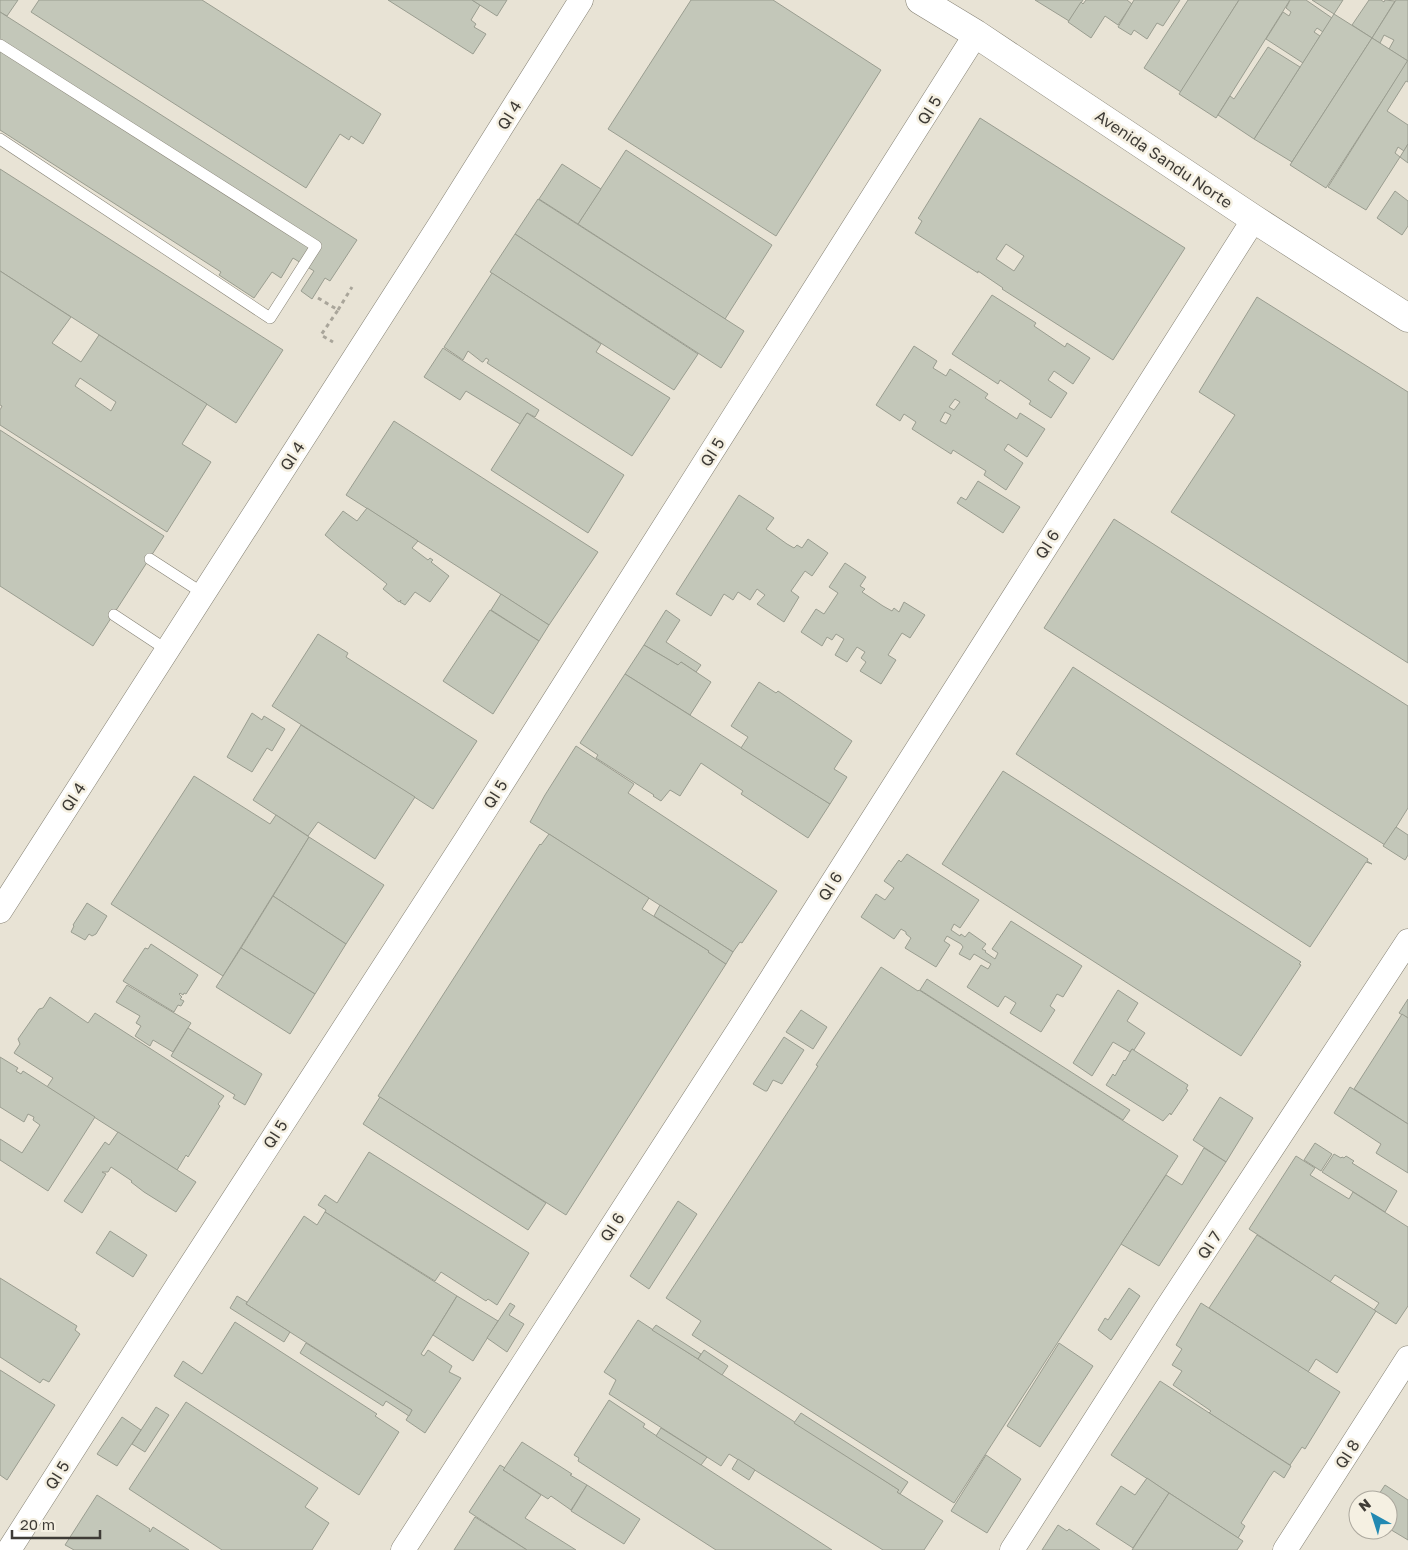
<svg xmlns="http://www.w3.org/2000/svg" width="1408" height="1550" viewBox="0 0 1408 1550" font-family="'Golos Text',sans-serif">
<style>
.building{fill:#c3c7b9;stroke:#9a9d90;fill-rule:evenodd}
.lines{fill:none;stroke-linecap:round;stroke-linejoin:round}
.service-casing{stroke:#858174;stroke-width:12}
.minor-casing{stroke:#858174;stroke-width:25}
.secondary-casing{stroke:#858174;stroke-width:29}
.path{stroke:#a9a59a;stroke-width:3;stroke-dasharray:4 4;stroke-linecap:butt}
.service{stroke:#fff;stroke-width:11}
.minor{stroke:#fff;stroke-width:24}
.secondary{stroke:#fff;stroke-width:28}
.labels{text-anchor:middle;stroke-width:5;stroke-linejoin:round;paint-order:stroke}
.street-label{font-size:16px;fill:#3f3c37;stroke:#f5f0e2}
</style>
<rect width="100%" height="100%" fill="#e8e3d5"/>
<g class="building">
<polygon points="0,0 18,0 7,16 0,12"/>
<polygon points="39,0 202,0 381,114 363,144 351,136 349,140 340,134 306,188 31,12"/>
<polygon points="388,0 472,0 480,5 471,20 476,24 474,27 486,34 473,54"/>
<polygon points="472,0 507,0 497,16"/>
<polygon points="691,0 773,0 881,70 776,236 608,129"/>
<polygon points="1035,0 1083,0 1069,21"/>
<polygon points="1086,0 1127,0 1132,4 1118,25 1105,16 1091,38 1068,22 1081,2 1083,4"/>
<polygon points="1134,0 1180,0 1163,26 1157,23 1147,39 1134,30 1131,35 1118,27"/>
<polygon points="1188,0 1239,0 1181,92 1144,68"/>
<polygon points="1239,0 1290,0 1216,118 1179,94"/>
<polygon points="1290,0 1306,0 1332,18 1323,32 1317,28 1314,32 1320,36 1303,63 1266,39 1283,12 1289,16 1291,12 1286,8"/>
<polygon points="1312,0 1343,0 1334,14"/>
<polygon points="1369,0 1381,0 1384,2 1385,0 1395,1 1372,38 1352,25"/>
<polygon points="1396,0 1408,0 1408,61 1389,49 1394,40 1384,35 1380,43 1372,38"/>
<polygon points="0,12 357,240 330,281 325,278 312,299 301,291 314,271 293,258 281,278 272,272 254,298 219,275 221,272 0,130"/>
<polygon points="1334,14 1372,38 1292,162 1254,139"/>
<polygon points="1372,38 1408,61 1326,188 1290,165"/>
<polygon points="1268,47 1300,67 1254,139 1218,115 1230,96 1234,99"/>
<polygon points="1408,60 1408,82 1406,81 1387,111 1408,125 1408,144 1404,151 1398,147 1395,153 1400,157 1366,210 1328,187"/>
<path d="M980,118L1185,248L1113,360L1002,289L1003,288L978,271V273L915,233L922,221L918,218L919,217ZM1006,244L1024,256L1014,271L996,259Z"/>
<polygon points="1408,144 1408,163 1400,157"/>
<polygon points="626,150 772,245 725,319 578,224"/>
<polygon points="562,164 601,189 578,224 539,199"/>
<polygon points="0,169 283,350 236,423 0,271"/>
<polygon points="1395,191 1408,201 1408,226 1402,235 1377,218"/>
<polygon points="538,199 744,331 721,368 515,234"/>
<polygon points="515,234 698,354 674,390 490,272"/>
<path d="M0,271L71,317L52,343L81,362L99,335L207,404L182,444L211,462L167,532L0,425V410L2,406L0,405ZM80,378L116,402L111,411L75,386Z"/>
<polygon points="492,273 601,344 596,352 670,398 632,456 487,363 489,360 486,358 483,362 482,362 468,351 463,360 444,347"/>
<polygon points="992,295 1036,323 1034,326 1065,347 1067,343 1090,358 1073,384 1054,371 1048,380 1067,393 1051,418 1029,404 1031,401 1000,380 998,384 952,354"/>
<polygon points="1257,297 1408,392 1408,663 1171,512 1235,415 1199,392"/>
<path d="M914,346L937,361L933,368L946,376L950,369L988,394L985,398L1017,419L1020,413L1045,429L1027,457L1008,444L1004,450L1023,463L1006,490L984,475L986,471L953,450L951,454L912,429L916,422L904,414L900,421L876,405ZM955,399L960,402L954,410L949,407ZM945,412L951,415L946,424L940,421Z"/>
<polygon points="443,348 539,410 535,417 527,413 520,424 466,391 460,400 424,377"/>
<polygon points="527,413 624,475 588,533 491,470"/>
<polygon points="394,421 598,552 549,625 346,495"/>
<polygon points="0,430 164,536 93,646 0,586"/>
<polygon points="978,481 1020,507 1003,533 957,503 961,497 966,500"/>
<polygon points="739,495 774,518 766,529 787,544 794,548 797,545 802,548 808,539 828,553 812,576 805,571 791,591 799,597 784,622 757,604 765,595 757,589 750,600 738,592 733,600 724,594 711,616 676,594"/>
<polygon points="367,508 418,541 412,548 428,560 430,558 433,560 431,562 449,576 430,602 415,592 405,605 400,602 401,600 399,602 383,589 387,584 338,546 325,535 343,511 357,521"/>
<polygon points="1114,519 1408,706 1408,808 1385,845 1044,628"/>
<polygon points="845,563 866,577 860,586 865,589 862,592 883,606 892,611 894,608 899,612 904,602 925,615 910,638 902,633 888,655 896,660 881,684 860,671 866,662 861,658 865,652 857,647 847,662 835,655 844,639 836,634 832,640 827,637 822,646 801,632 816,609 824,614 838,593 829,587"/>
<polygon points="501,594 549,625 539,641 491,610"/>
<polygon points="490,610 539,641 493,714 443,681"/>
<polygon points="666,610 680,620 666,642 701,665 696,672 681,662 678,665 644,645"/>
<polygon points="318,634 348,653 346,657 477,741 433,809 272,706"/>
<polygon points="644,645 678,665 681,662 711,682 690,715 625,674"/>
<polygon points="1073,667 1368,859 1367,861 1372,864 1366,862 1310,947 1016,754"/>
<polygon points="625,674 830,804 808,838 741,794 743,791 701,763 680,796 670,790 661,801 653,796 654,795 596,758 598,755 580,743"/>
<polygon points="759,682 776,693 778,691 852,741 834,769 847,777 830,804 741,748 748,737 731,726"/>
<polygon points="252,713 262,720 264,716 285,729 272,751 267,748 252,772 227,757"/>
<polygon points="301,725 415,797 375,859 318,822 308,836 253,800"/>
<polygon points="576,746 634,784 628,793 777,891 742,943 740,942 733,952 530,822 545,795"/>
<polygon points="1003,771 1301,962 1299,964 1301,965 1241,1056 942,864"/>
<polygon points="194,776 270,824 276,815 309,837 223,976 111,904"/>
<polygon points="1396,827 1408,835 1408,855 1405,860 1383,846"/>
<polygon points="549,834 649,898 642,909 709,951 708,952 726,964 566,1215 378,1096 540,844 541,845"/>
<polygon points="309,837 384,885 346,944 273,896"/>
<polygon points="907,854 979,900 960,928 954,924 951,930 960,936 961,934 965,937 969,932 986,944 982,949 986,951 985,952 995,959 998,953 992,949 1011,921 1082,966 1063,997 1057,994 1050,1006 1055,1010 1041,1032 1010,1013 1016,1003 1005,996 998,1007 967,987 981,965 988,969 991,964 974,954 970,960 959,954 963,947 961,944 947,936 944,941 950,945 936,967 905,948 911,938 906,934 906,932 901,929 894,939 861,917 876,894 885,900 894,888 884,881 899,860 901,862"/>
<polygon points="273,896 346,944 315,994 241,948"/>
<polygon points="87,903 107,916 96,934 92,936 89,934 85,940 71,932 74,926 73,925"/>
<polygon points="660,905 733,952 726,964 708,952 709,951 654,916"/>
<polygon points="151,944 198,975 186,994 184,993 183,995 180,993 179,994 182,997 180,999 184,1001 181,1006 178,1005 174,1012 123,981 145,948 148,949"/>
<polygon points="241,948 315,994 290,1034 216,987"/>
<polygon points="881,967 918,991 919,990 1178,1156 954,1503 692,1335 701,1321 666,1298 816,1069 818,1066 816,1065"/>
<polygon points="927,979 1130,1110 1123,1120 920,990"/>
<polygon points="127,985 191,1023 173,1052 153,1040 150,1046 135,1036 141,1026 136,1023 140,1016 116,1002"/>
<polygon points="1118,990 1138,1003 1127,1021 1145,1033 1134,1050 1132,1049 1130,1052 1113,1042 1092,1076 1073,1063"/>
<polygon points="50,997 88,1023 95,1013 224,1096 218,1104 220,1106 188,1157 186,1155 177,1170 47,1087 53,1078 14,1053 20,1044 18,1039 39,1009 43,1008"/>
<polygon points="1408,999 1408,1018 1399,1013"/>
<polygon points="801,1010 827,1027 813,1049 786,1032"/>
<polygon points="1402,1014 1408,1018 1408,1124 1354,1089"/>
<polygon points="188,1028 262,1074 245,1105 233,1098 235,1095 171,1056"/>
<polygon points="784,1037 804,1050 782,1084 773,1080 767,1091 765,1091 753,1084"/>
<polygon points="1132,1049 1188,1085 1186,1089 1188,1090 1171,1115 1170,1113 1163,1121 1106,1085 1113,1074 1115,1076 1124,1060 1125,1061"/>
<polygon points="0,1057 18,1068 16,1071 21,1074 23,1071 95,1117 48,1191 0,1160 0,1139 22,1153 40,1125 33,1120 34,1117 28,1114 24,1122 0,1107"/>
<polygon points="1350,1087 1408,1124 1408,1173 1376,1153 1381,1144 1334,1113"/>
<polygon points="380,1097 546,1203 528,1230 363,1124"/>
<polygon points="1220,1097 1253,1118 1226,1162 1193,1140"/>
<polygon points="118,1132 196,1182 176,1212 144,1192 131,1182 132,1181 111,1167 108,1172 102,1172 106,1174 82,1213 64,1201 105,1142 109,1145"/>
<polygon points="1315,1143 1332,1154 1321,1171 1304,1160"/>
<polygon points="1204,1148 1226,1162 1159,1266 1121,1244 1166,1175 1182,1185"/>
<polygon points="369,1152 529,1253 497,1305 488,1299 486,1301 441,1272 435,1281 325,1212 326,1210 318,1205 325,1195 337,1203"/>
<polygon points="1334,1154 1341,1158 1342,1157 1344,1158 1346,1156 1354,1161 1352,1163 1397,1191 1385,1212 1322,1172"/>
<polygon points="1296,1156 1315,1168 1310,1175 1349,1199 1353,1192 1408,1227 1408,1306 1396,1324 1374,1310 1379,1303 1335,1275 1330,1282 1249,1229"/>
<polygon points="678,1201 697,1214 649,1289 630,1276"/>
<polygon points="325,1212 457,1296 421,1354 424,1356 428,1350 452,1366 449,1372 461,1378 425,1433 406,1420 412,1410 246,1304 304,1216 317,1225"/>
<polygon points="110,1231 147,1255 133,1277 96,1253"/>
<polygon points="1257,1235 1376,1311 1337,1373 1316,1359 1308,1372 1209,1308"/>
<polygon points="0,1278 77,1326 75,1330 80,1334 49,1382 43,1379 40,1383 0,1357"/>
<polygon points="1129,1288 1140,1296 1111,1340 1098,1330 1105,1318 1108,1320"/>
<polygon points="237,1296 247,1302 246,1304 290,1332 284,1342 230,1308"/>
<polygon points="457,1296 498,1321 473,1361 433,1335"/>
<polygon points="510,1303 515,1306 509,1315 524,1324 507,1352 487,1338"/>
<polygon points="1201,1303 1340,1392 1305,1449 1302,1447 1290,1465 1209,1413 1211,1411 1173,1385 1182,1371 1172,1365 1182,1349 1176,1345"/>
<polygon points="638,1320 899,1490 897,1492 943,1521 924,1550 883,1550 729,1454 721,1466 609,1394 616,1380 604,1372"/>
<polygon points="235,1322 377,1414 375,1416 399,1432 359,1495 174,1376 183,1361 202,1374"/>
<polygon points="656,1325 701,1354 698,1359 652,1330"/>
<polygon points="306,1343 412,1410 409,1416 386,1401 383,1406 300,1353"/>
<polygon points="1059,1343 1093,1366 1040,1447 1007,1426"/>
<polygon points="704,1350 728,1366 722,1375 698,1359"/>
<polygon points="0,1370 55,1405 7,1480 0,1475"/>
<polygon points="1160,1381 1291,1466 1284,1478 1274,1471 1269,1478 1241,1523 1245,1526 1238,1538 1111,1455"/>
<polygon points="609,1400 645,1424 643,1427 832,1550 716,1550 578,1461 579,1458 574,1455"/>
<polygon points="186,1402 318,1488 305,1507 329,1523 312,1550 222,1550 129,1489"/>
<polygon points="156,1407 169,1415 145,1452 132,1444"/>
<polygon points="801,1413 908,1482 900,1494 897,1492 899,1490 794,1423"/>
<polygon points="122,1417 141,1430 117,1466 97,1454"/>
<polygon points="661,1428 707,1457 701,1465 656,1436"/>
<polygon points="522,1442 572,1474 570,1475 587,1485 571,1510 551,1496 548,1499 503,1470"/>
<polygon points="986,1455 1021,1479 987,1533 951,1511"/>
<polygon points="738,1459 755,1470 749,1480 732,1469"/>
<polygon points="500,1465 505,1468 503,1470 541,1495 525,1518 576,1550 527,1550 469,1512"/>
<polygon points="1147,1478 1169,1493 1133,1548 1096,1524 1121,1486 1135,1495"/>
<polygon points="587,1485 640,1519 624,1544 571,1511"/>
<polygon points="1385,1485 1408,1500 1408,1540 1388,1528 1388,1500 1375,1500"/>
<polygon points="1169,1493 1243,1541 1237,1550 1132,1550"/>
<polygon points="97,1495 150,1529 149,1531 150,1532 153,1527 189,1550 74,1550 67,1546 65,1545"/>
<polygon points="475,1517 527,1550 454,1550"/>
<polygon points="1058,1525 1067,1531 1069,1529 1100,1550 1042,1550"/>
</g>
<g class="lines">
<g class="service-casing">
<g id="service">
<polyline points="0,45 316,246 270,318 0,139"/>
<polyline points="150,559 204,594"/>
<polyline points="114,615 167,650"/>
</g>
</g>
<g class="minor-casing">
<g id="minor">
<polyline points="0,911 441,223 581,0"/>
<polyline points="9,1550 178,1285 466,840 976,34"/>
<polyline points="403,1550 744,1022 1254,219"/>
<polyline points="1012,1550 1165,1311 1408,941"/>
<polyline points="1285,1550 1408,1358"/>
</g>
</g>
<g class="secondary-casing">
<polyline id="secondary" points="920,0 976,34 1254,219 1408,318"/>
</g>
<g class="path">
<polyline points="318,298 338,310 321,335 333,342"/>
<polyline points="338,310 352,287"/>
</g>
<use href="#service" class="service"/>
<use href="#minor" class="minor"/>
<use href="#secondary" class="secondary"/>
</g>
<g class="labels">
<g class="street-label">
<text transform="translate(929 110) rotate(-58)" y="6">QI 5</text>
<text transform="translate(509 115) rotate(-58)" y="6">QI 4</text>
<text transform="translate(1164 159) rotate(34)" y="6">Avenida Sandu Norte</text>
<text transform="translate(712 452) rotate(-58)" y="6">QI 5</text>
<text transform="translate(292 456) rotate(-57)" y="6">QI 4</text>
<text transform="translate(1047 544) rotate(-58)" y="6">QI 6</text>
<text transform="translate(495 794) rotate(-58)" y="6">QI 5</text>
<text transform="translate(73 797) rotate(-57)" y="6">QI 4</text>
<text transform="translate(830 886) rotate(-58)" y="6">QI 6</text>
<text transform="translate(275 1134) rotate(-57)" y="6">QI 5</text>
<text transform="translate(612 1227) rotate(-57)" y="6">QI 6</text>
<text transform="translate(1209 1245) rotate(-57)" y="6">QI 7</text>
<text transform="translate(1347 1454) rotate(-57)" y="6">QI 8</text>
<text transform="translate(57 1475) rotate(-58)" y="6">QI 5</text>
</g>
</g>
<g transform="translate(1373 1515) rotate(321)"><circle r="24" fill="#f5f0e2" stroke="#aca89e"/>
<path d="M0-4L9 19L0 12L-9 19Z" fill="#2389b2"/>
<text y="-8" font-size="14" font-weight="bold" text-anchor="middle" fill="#3f3c37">N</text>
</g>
<path d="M12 1530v8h88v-8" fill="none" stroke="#3f3c37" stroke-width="2.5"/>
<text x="20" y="1530" font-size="15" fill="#3f3c37" stroke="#f5f0e2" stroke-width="4" paint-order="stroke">20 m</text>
</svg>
